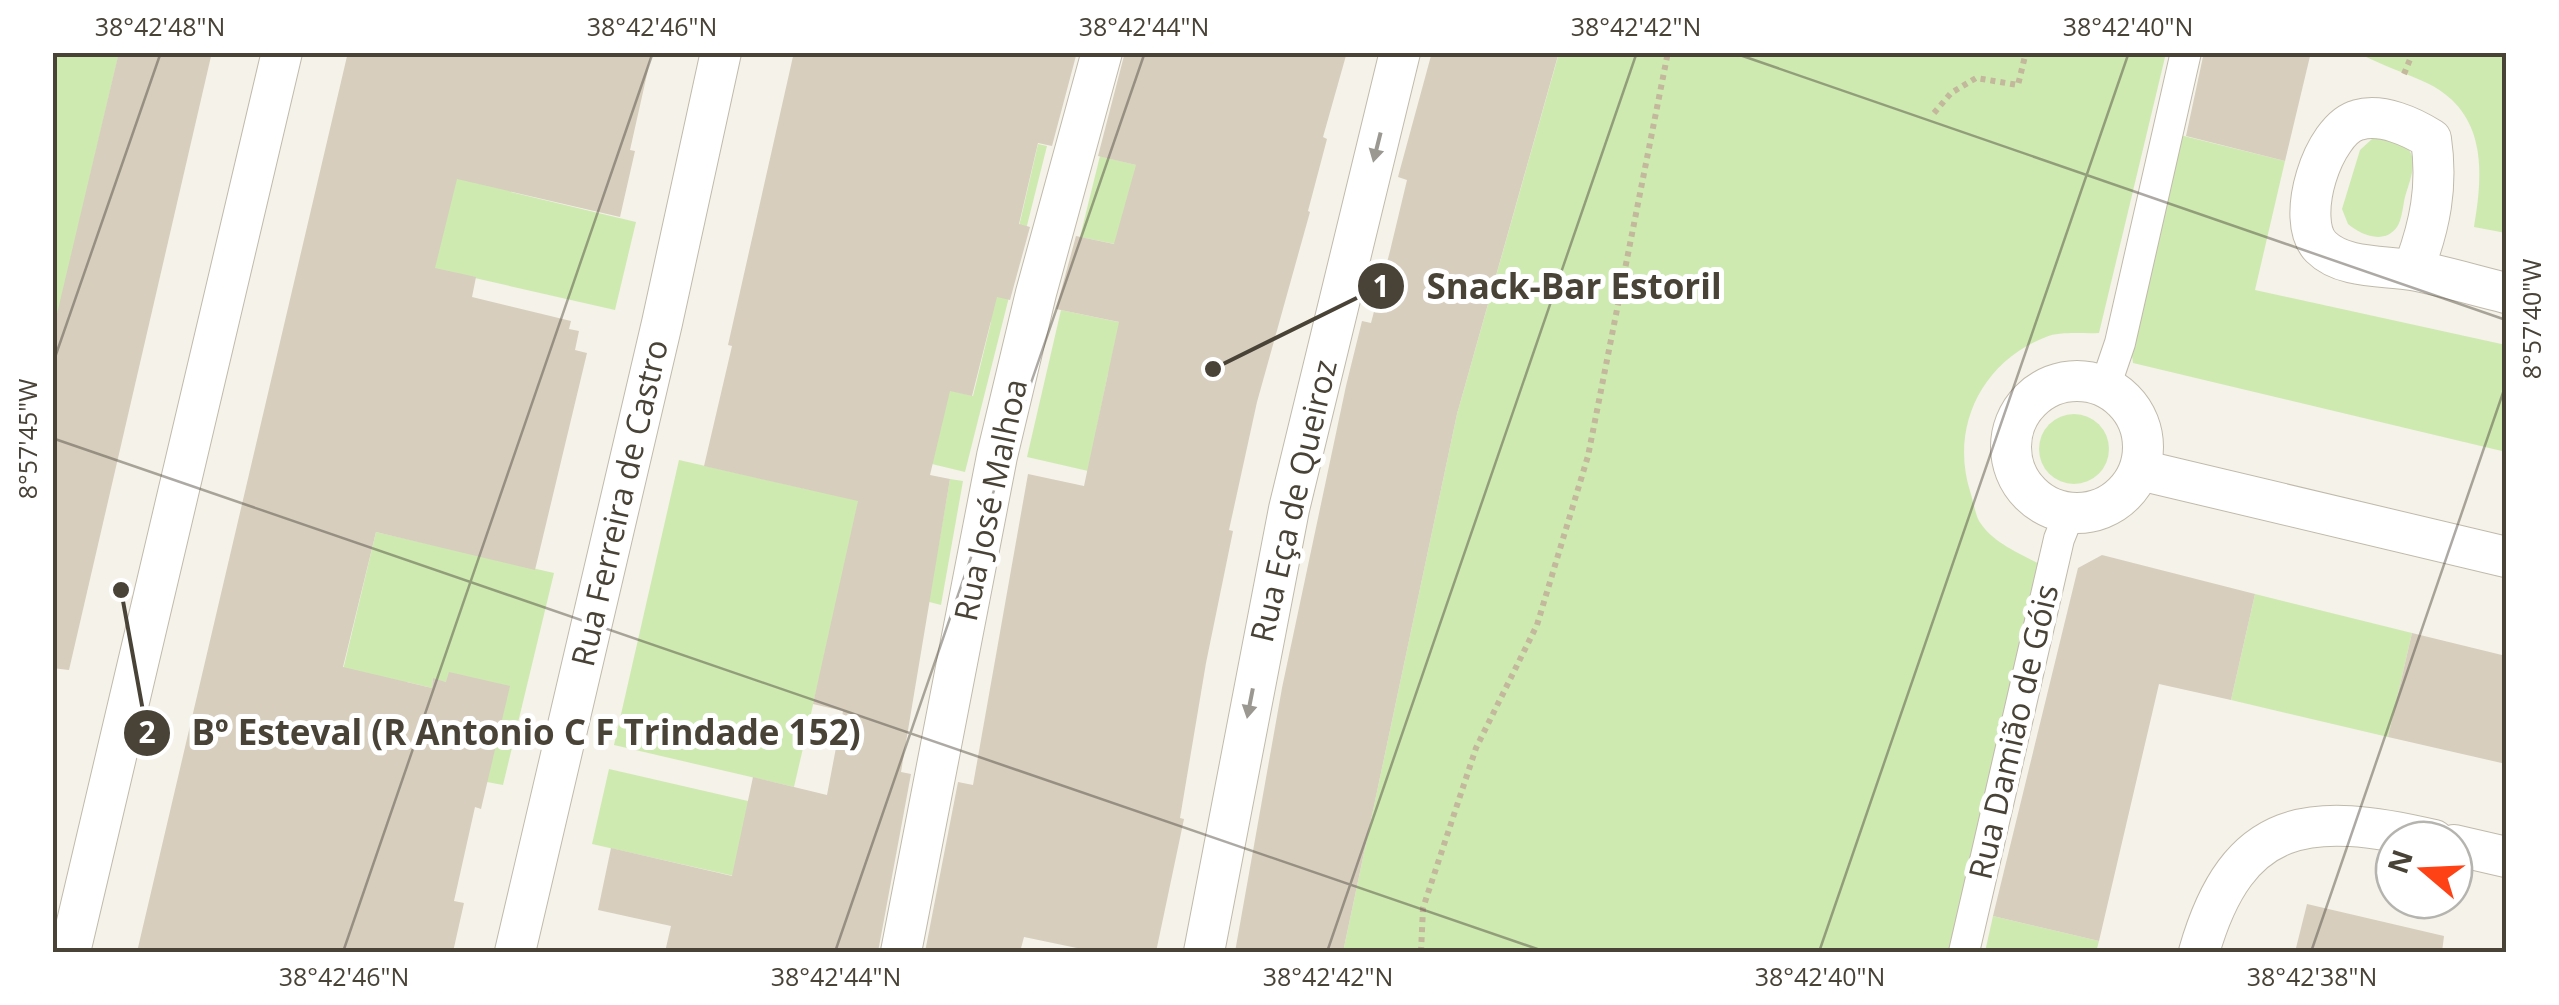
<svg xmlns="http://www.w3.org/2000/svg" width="2559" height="1005" viewBox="0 0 2559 1005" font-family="'Open Sans',sans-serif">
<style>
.green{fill:#ceeab1}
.building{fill:#d7cebe}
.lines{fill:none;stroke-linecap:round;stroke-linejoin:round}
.pedestrian-casing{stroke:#c1baab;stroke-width:32}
.minor-casing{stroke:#c1baab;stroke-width:42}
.path{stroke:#c3b79c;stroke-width:6;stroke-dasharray:5 5;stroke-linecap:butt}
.pedestrian{stroke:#fff;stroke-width:30}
.minor{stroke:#fff;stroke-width:40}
.oneway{fill:#9b9891}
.ticks{fill:none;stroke:#494337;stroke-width:2.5;stroke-opacity:0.45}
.labels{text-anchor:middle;stroke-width:10;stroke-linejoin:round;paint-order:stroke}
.street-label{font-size:32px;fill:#494337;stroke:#fff}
.leader{fill:none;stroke:#494337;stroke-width:4}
.callout-dot{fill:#494337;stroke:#fff;stroke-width:4}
.mark-label{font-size:30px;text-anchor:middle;font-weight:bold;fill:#fff}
.callout-label{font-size:35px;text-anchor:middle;font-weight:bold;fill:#494337;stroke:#fff;stroke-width:10;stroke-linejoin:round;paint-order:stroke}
.neatline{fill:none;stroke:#494337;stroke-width:4}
.ticks-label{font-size:25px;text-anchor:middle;fill:#494337}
</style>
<rect width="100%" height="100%" fill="#f5f2e9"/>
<g class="green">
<polygon points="53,53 119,53 53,335"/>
<path d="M1559,53H2166L2099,333C2083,334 2061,331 2046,337C1982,361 1950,427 1970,491C1973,500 1975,513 1979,521C1993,543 2019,553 2041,565L1948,952H1343L1457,414Z"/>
<path d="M2358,53H2506V233L2474,227C2484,171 2486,113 2429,84C2406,73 2381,65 2358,53Z"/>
<polygon points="473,114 527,125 511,192 636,222 615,310 435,269 402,219"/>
<polygon points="2180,135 2285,161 2255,290 2506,345 2506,452 2133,363 2131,348"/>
<path d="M2372,139C2384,139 2402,139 2409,150C2418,163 2409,183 2405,197C2403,205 2402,220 2397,227C2384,245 2361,235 2348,224L2342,209L2360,150Z"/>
<polygon points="1038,144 1047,146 965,472 932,464 900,378 973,396 991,322 963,314 1005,287"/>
<polygon points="1100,156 1136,165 1150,251 1080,237"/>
<polygon points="1061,310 1147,328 1108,374 1096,432 1110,476 1027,457"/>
<circle cx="2074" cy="449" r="35"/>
<polygon points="828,415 938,548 950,479 963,481 941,605 860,584 819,679 794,787 614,745 679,460 811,490"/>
<polygon points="376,532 554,573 503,785 487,782 446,682 433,679 432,688 407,682 338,691"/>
<polygon points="2255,594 2412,633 2388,737 2231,700"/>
<polygon points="609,769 748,801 774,885 592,844"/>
<polygon points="1993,916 2099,941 2096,952 1985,952"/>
</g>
<g class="building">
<polygon points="119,52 212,52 69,670 52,668 52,335"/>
<polygon points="348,52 652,52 630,150 635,151 620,217 457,179 435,268 476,277 472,297 571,321 569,329 579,331 575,350 587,353 535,570 376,532 343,667 432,688 433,678 446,682 449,672 510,686 481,809 475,807 454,901 464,903 453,952 137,952"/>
<polygon points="794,52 1077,52 1052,146 1038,143 1019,224 1030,227 1010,300 997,297 972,396 950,391 930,475 950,479 901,772 911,774 878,952 665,952 671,926 598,910 611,848 732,876 753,777 827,795 843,711 813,704 858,501 704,466 732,346 728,345"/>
<polygon points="1125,52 1347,52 1323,137 1327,139 1308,211 1310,212 1257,402 1229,530 1233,531 1206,663 1180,818 1184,819 1156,952 1096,952 1024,937 1020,952 925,952 958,782 973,785 1028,474 1084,486 1119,322 1056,309 1076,236 1114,244 1136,165 1098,156"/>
<polygon points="1432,52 1559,52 1457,414 1343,952 1235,952 1282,688 1346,386 1362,321 1371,323 1390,251 1407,180 1398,177"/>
<polygon points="2204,52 2311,52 2285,161 2186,136"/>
<polygon points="2102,555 2255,594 2231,700 2159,684 2099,941 1993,916 2078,568"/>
<polygon points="2412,633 2506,656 2506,764 2388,737"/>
<polygon points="2307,904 2444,936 2442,952 2295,952"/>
</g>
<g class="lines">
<g class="pedestrian-casing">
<g id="pedestrian">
<polyline points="2105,387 2120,343 2186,52"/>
<polyline points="1964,952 2059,539 2069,514"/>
</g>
</g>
<g class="minor-casing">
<g id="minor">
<path d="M2413,270C2430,226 2438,186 2431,139C2412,127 2382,113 2358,120C2323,129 2294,220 2321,247C2344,270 2388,265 2417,271C2447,277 2477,286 2506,293"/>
<circle cx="2077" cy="447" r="66"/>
<polyline points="2140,470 2506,557"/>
<polyline points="2454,845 2506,857"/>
<polyline points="70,952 282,52"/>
<polyline points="515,952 662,323 721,52"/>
<polyline points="901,952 997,456 1036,293 1102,52"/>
<polyline points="1204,952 1289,509 1400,52"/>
<path d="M2199,952C2238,816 2310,811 2434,840"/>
</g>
</g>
<g class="path">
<polyline points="2404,74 2413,52"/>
<polyline points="1934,113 1951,93 1976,78 2018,85 2026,52"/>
<polyline points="1421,952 1423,908 1476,748 1537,625 1588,456 1668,52"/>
</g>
<use href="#pedestrian" class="pedestrian"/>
<use href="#minor" class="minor"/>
</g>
<defs><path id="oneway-solid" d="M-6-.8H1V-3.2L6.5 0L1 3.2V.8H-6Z" transform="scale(2.5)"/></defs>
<g class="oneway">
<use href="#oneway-solid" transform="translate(1377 147) rotate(104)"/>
<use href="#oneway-solid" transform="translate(1250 703) rotate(101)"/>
</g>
<path class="ticks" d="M1731,52L2506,320M52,366L161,52M52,438L1546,952M343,952L653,52M835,952L1145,52M1327,952L1637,52M1819,952L2129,52M2311,952L2506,384"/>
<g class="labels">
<g class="street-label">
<text transform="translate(991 500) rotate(-78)" y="11">Rua José Malhoa</text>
<text transform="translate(1294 501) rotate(-77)" y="11">Rua Eça de Queiroz</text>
<text transform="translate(620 503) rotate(-77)" y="11">Rua Ferreira de Castro</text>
<text transform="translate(2014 732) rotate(-77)" y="11">Rua Damião de Góis</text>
</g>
</g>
<path class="leader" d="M1213 369L1381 286M121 590L147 733"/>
<g class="callout-dot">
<circle cx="1213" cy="369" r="10"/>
<circle cx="121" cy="590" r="10"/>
<circle cx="1381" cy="286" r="25"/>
<circle cx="147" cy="733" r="25"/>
</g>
<g class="mark-label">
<text x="1381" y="297">1</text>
<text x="147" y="743">2</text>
</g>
<g class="callout-label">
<text x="1574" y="299">Snack-Bar Estoril</text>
<text x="526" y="745">Bº Esteval (R Antonio C F Trindade 152)</text>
</g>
<rect width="2559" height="1005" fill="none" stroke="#ffffff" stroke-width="110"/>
<g transform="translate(2424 870) rotate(289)"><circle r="48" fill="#ffffff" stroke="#b6b4af" stroke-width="2.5"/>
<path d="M0-8L18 38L0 25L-18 38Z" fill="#ff4116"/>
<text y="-15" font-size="28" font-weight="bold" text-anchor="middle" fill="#494337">N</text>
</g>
<rect x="55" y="55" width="2449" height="895" class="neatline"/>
<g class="ticks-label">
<text x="160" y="36">38°42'48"N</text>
<text x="652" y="36">38°42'46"N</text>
<text x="1144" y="36">38°42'44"N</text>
<text x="1636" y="36">38°42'42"N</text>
<text x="2128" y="36">38°42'40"N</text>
<text transform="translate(2532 319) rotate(-90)" y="9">8°57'40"W</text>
<text transform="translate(28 439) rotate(-90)" y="9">8°57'45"W</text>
<text x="344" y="986">38°42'46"N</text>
<text x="836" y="986">38°42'44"N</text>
<text x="1328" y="986">38°42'42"N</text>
<text x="1820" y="986">38°42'40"N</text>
<text x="2312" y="986">38°42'38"N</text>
</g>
</svg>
